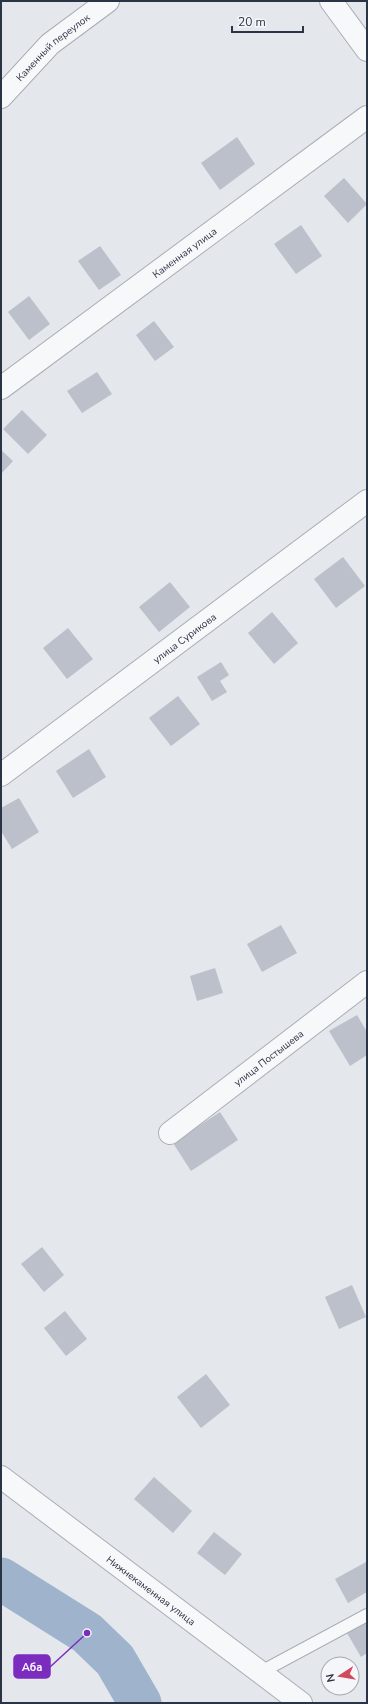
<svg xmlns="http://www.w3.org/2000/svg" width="368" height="1704" viewBox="0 0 368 1704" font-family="'Nunito Sans',sans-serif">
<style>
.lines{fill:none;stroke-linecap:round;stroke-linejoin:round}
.river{stroke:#9fb4cc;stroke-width:43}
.building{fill:#bbc0ca}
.lane-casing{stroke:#a9aeb7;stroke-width:14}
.street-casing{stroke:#a9aeb7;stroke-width:24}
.lane{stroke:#f7f8fa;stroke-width:12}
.street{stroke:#f7f8fa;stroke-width:22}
.labels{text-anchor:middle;stroke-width:4;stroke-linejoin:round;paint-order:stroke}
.street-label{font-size:10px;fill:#2b3445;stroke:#f4f6f9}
.leader{fill:none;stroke:#7b2cbf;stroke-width:1.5}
.callout-dot{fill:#7b2cbf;stroke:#f4f6f9;stroke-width:1.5}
.callout{fill:#7b2cbf;stroke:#7b2cbf;stroke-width:1.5}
.callout-label{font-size:11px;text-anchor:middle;font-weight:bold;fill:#fff}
</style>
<rect width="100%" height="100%" fill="#e4e7ec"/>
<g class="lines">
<polyline class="river" points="1,1579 87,1633 115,1660 140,1703"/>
</g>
<g class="building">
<polygon points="237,137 255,164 220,190 201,163"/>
<polygon points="344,178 367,204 348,223 324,196"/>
<polygon points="301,225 322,256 296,274 274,244"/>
<polygon points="100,246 121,275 99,290 78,261"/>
<polygon points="29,296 50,324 29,340 8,312"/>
<polygon points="154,321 174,347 155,361 136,335"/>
<polygon points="97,372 112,394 82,413 67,391"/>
<polygon points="22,410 47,435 28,454 3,429"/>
<polygon points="1,450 13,461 1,474"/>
<polygon points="343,557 365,586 336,608 314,579"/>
<polygon points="170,582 190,607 159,632 139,607"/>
<polygon points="272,612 298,643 274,664 248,633"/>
<polygon points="68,628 93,659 67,679 43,648"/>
<polygon points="221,662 229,675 220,681 227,692 212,701 197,677"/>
<polygon points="178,696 200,724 171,746 149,718"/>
<polygon points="89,749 106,777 73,798 56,771"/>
<polygon points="19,798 39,832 12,849 1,831 1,808"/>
<polygon points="281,925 297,953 262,972 247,944"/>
<polygon points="215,968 223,993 197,1001 190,976"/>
<polygon points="357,1015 367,1032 367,1055 350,1066 329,1031"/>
<polygon points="220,1112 238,1140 191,1171 173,1143"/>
<polygon points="42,1247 64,1275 44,1292 21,1264"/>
<polygon points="352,1285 366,1317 339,1329 325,1297"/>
<polygon points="65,1311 87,1339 66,1356 44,1328"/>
<polygon points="206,1374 230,1405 201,1428 177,1397"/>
<polygon points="154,1477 192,1511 173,1533 134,1499"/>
<polygon points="214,1532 242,1554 225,1575 197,1553"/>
<polygon points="366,1562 367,1592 348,1603 335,1579"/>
<polygon points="367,1622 367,1653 361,1657 347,1633"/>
</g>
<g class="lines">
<g class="lane-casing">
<polyline id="lane" points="261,1672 367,1615"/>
</g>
<g class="street-casing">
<g id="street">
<polyline points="331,1 367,50"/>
<path id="s1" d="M1,97L50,44L108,1"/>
<path id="s2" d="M1,388L367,117"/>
<path id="s3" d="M1,775L367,501"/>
<path id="s4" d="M170,1133L367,982"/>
<path id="s5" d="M1,1477L301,1703"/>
</g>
</g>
<use href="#lane" class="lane"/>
<use href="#street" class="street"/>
</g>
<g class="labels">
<g class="street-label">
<text dy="4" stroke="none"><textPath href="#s1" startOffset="72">Каменный переулок</textPath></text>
<text dy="4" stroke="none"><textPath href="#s2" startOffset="228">Каменная улица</textPath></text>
<text dy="4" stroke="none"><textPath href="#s3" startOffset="229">улица Сурикова</textPath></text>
<text dy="4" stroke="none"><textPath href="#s4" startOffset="124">улица Постышева</textPath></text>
<text dy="4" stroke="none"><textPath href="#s5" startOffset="188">Нижнекаменная улица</textPath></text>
</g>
</g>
<path class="leader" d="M87 1633L50 1667"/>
<circle class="callout-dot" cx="87" cy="1633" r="4"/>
<rect class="callout" x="14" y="1655" width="36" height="23" rx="4"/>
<g class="callout-label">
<text x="32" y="1671">Аба</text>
</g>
<rect width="368" height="1704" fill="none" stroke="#2b3445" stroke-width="4"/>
<g transform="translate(340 1676) rotate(258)"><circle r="19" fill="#f4f6f9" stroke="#a4a8b1"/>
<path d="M0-3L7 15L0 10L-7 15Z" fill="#d1495b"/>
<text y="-6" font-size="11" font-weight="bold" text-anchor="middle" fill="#2b3445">N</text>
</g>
<path d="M232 26v6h71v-6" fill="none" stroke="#2b3445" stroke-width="2"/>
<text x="238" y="26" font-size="12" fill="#2b3445" stroke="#f4f6f9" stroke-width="3" paint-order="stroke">20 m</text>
</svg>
